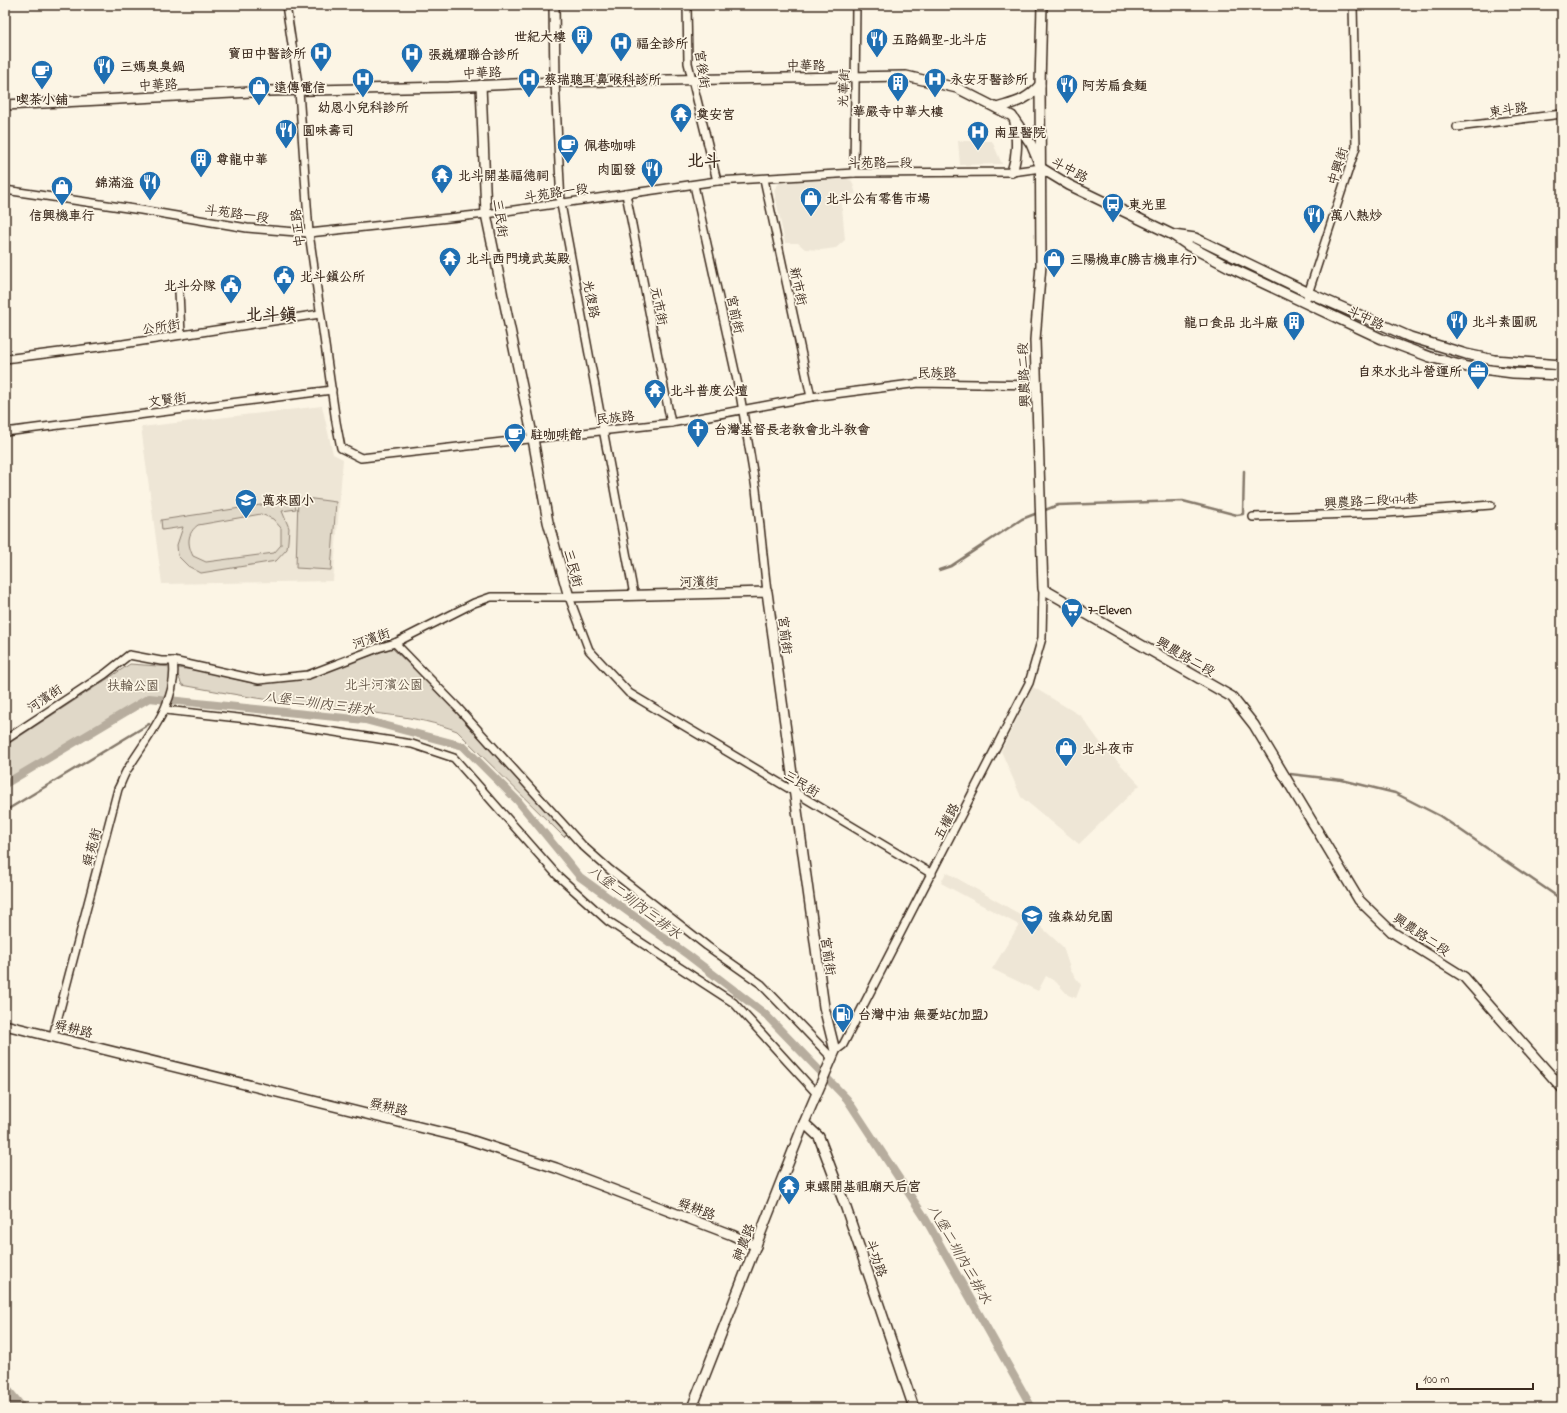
<svg xmlns="http://www.w3.org/2000/svg" width="1567" height="1413" viewBox="0 0 1567 1413" font-family="'Indie Flower','LXGW WenKai TC',sans-serif">
<style>
.built{fill:#eee6d6}
.green{fill:#e0d8c8;stroke:#8e8173;fill-rule:evenodd}
.lines{fill:none;stroke-linecap:round;stroke-linejoin:round}
.stream{stroke:#85796b;stroke-width:2.5}
.canal{stroke:#b7ad9e;stroke-width:8}
.river{stroke:#b7ad9e;stroke-width:14}
.street-casing{stroke:#3b2a1e;stroke-width:10}
.secondary-casing{stroke:#3b2a1e;stroke-width:12}
.street{stroke:#fcf5e5;stroke-width:7}
.secondary{stroke:#fcf5e5;stroke-width:9}
.labels{text-anchor:middle;stroke-width:3.5;stroke-linejoin:round;paint-order:stroke}
.poi-label{font-size:13px;font-weight:bold;fill:#3b2a1e;stroke:#fcf5e5;text-anchor:start}
.street-label{font-size:13px;fill:#3b2a1e;stroke:#fcf5e5}
.park-label{font-size:13px;fill:#645648;stroke:#fcf5e5}
.water-label{font-size:14px;font-style:italic;fill:#605144;stroke:#fcf5e5}
.district-label{font-size:17px;font-weight:bold;fill:#3b2a1e;stroke:#fcf5e5}
</style>
<rect width="100%" height="100%" fill="#fcf5e5"/>
<filter id="ink" filterUnits="userSpaceOnUse"><feTurbulence type="fractalNoise" baseFrequency=".025" numOctaves="2"/><feDisplacementMap in="SourceGraphic" scale="8" xChannelSelector="R" yChannelSelector="G"/><feConvolveMatrix kernelMatrix="1 2 1 2 8 2 1 2 1" color-interpolation-filters="sRGB"/></filter>
<g filter="url(#ink)">
<g class="built">
<polygon points="958,141 992,141 1002,164 960,165"/>
<polygon points="844,177 852,181 856,194 841,196 845,240 836,248 821,250 805,249 798,243 785,243 774,190 780,182"/>
<polygon points="322,406 333,454 343,459 333,581 162,584 141,427"/>
<polygon points="1033,687 1081,716 1102,745 1140,785 1079,844 1021,797 1001,751"/>
<polygon points="946,872 1039,925 1063,947 1071,971 1081,985 1076,998 1068,995 1056,982 1046,976 1038,991 992,969 1019,925 941,883"/>
</g>
<g class="green">
<polygon points="298,497 336,502 331,570 296,568"/>
<path d="M294,500L296,509L282,511L289,528L288,541L287,549L276,561L201,573L188,566L178,556L177,545L183,527L162,530L161,520ZM261,514L273,519L281,528V545L274,553L206,562L193,556C187,544 187,533 198,525Z"/>
<path d="M392,648L481,733L568,833L564,837L457,731C417,715 369,713 326,708C278,702 230,694 182,685L175,668L197,670L256,684L310,677Z"/>
<polygon points="130,664 172,667 168,700 149,698 127,709 5,784 5,746"/>
</g>
<g class="lines">
<g class="stream">
<polyline points="939,570 951,566 1022,519 1058,505 1183,501 1237,515 1243,514 1244,471"/>
<polyline points="1290,774 1342,780 1395,793 1440,816 1561,899 1562,903"/>
<polyline points="5,811 149,724"/>
</g>
<polyline class="canal" points="5,784 149,698 365,720 463,746 518,801 580,877 688,955 765,1014 847,1099 925,1218 1032,1408"/>
<polyline class="river" points="5,1391 19,1408"/>
<g class="street-casing">
<g id="street">
<polyline points="286,5 299,91 309,233 336,422 341,448 361,458 671,423 811,397 919,383 1036,385"/>
<polyline points="687,5 688,63 717,181"/>
<polyline points="555,82 561,204 634,595"/>
<polyline points="1457,127 1562,114"/>
<polyline points="854,173 856,5"/>
<polyline points="764,179 811,397"/>
<polyline points="694,185 740,394 756,489 767,592"/>
<polyline points="5,190 141,210 247,228 309,233 486,214 717,181 854,173 1012,172 1041,168"/>
<polyline points="626,194 671,423"/>
<polyline points="179,291 181,335"/>
<polyline points="1307,297 1356,147 1353,5"/>
<polyline points="5,359 123,344 320,314"/>
<polyline points="5,432 332,390"/>
<polyline points="1253,517 1387,513 1491,505"/>
<polyline points="395,643 459,709 583,846 610,870 707,946 761,984 832,1058"/>
<polyline points="165,710 257,720 412,744 454,758 557,875 608,921 734,1003 817,1094"/>
<polyline points="5,740 105,674 129,655 161,661 173,661 259,680 308,675 378,648 395,643 474,603 491,597 569,597 589,650 629,693 932,874"/>
<path d="M53,1036L118,789C122,782 124,773 129,767C149,735 179,700 173,661"/>
<polyline points="835,1051 843,1045 1029,683 1042,638 1043,589"/>
</g>
</g>
<g class="secondary-casing">
<g id="secondary">
<polyline points="554,5 555,82"/>
<polyline points="1042,5 1040,85 1041,265 1035,340 1043,589 1232,697 1254,725 1359,900 1392,932 1464,977 1562,1088"/>
<polyline points="481,85 486,214 533,439 548,522 569,597 767,592 824,1007 835,1051 804,1123 692,1408"/>
<polyline points="5,105 269,91 449,87 555,82 906,76 957,88 1012,116 1031,144 1039,163"/>
<path d="M997,108C1016,102 1026,101 1040,85"/>
<polyline points="1041,168 1069,185 1173,235 1189,246 1229,267 1382,339 1430,357 1467,367 1513,373 1562,375"/>
<path d="M1012,172C1018,154 1017,140 1015,122"/>
<polyline points="1173,235 1195,238 1309,293 1410,337 1466,354 1494,360 1562,365"/>
<polyline points="5,1025 464,1138 556,1168 732,1235 756,1246"/>
<polyline points="804,1123 819,1137 846,1208 914,1408"/>
</g>
</g>
<use href="#street" class="street"/>
<use href="#secondary" class="secondary"/>
</g>
</g>
<defs>
<g id="building-pin" transform="scale(1.15)"><path d="M0 17L-7.5 6A9.5 9.5 0 1 1 7.5 6Z" fill="#1f6fb2" stroke="#fcf5e5"/><path d="M-4-6H4V6H1V3H-1V6H-4ZM-2.5-4.3h1.7v1.8h-1.7ZM.8-4.3h1.7v1.8H.8ZM-2.5-1h1.7V.8h-1.7ZM.8-1h1.7V.8H.8Z" fill="#fff"/></g>
<g id="restaurant-pin" transform="scale(1.15)"><path d="M0 17L-7.5 6A9.5 9.5 0 1 1 7.5 6Z" fill="#1f6fb2" stroke="#fcf5e5"/><path d="M-5-6h1v4h1v-4h1v4h1v-4h1v5L-1.5 .5V6h-2V.5L-5-1ZM5-6V6H3V1.5H1.5Q1.5-4 5-6Z" fill="#fff"/></g>
<g id="hospital-pin" transform="scale(1.15)"><path d="M0 17L-7.5 6A9.5 9.5 0 1 1 7.5 6Z" fill="#1f6fb2" stroke="#fcf5e5"/><path d="M-5-5h3v3.5h4V-5h3V5h-3V1.5h-4V5h-3Z" fill="#fff"/></g>
<g id="cafe-pin" transform="scale(1.15)"><path d="M0 17L-7.5 6A9.5 9.5 0 1 1 7.5 6Z" fill="#1f6fb2" stroke="#fcf5e5"/><path d="M-5.5-4.5H6V0H3Q3 3.5 0 3.5H-2.5Q-5.5 3.5-5.5 0ZM3-3.2v2h1.7v-2ZM-6 4.5H4V6H-6Z" fill="#fff"/></g>
<g id="shop-pin" transform="scale(1.15)"><path d="M0 17L-7.5 6A9.5 9.5 0 1 1 7.5 6Z" fill="#1f6fb2" stroke="#fcf5e5"/><path d="M-5-2.5h2.3a2.7 3.5 0 0 1 5.4 0H5L5.5 6h-11ZM-1.5-2.5h3a1.5 2.3 0 0 0-3 0Z" fill="#fff"/></g>
<g id="temple-pin" transform="scale(1.15)"><path d="M0 17L-7.5 6A9.5 9.5 0 1 1 7.5 6Z" fill="#1f6fb2" stroke="#fcf5e5"/><path d="M0-6L5-2H3V0L6.5 2.5H4V6H1.5V3h-3V6H-4V2.5H-6.5L-3 0V-2H-5Z" fill="#fff"/></g>
<g id="bus-pin" transform="scale(1.15)"><path d="M0 17L-7.5 6A9.5 9.5 0 1 1 7.5 6Z" fill="#1f6fb2" stroke="#fcf5e5"/><path d="M-5-6H5V4H4V6H2V4H-2V6H-4V4H-5ZM-3.5-4V0h7V-4ZM-3.5 1.2v1.5H-2V1.2ZM2 1.2v1.5H3.5V1.2Z" fill="#fff"/></g>
<g id="civic-pin" transform="scale(1.15)"><path d="M0 17L-7.5 6A9.5 9.5 0 1 1 7.5 6Z" fill="#1f6fb2" stroke="#fcf5e5"/><path d="M-.6-6.5H3V-4.5H.6V-3L4-1V1h2V6H-6V1h2V-1L-.6-3ZM-1.2 2.5V6h2.4V2.5Z" fill="#fff"/></g>
<g id="office-pin" transform="scale(1.15)"><path d="M0 17L-7.5 6A9.5 9.5 0 1 1 7.5 6Z" fill="#1f6fb2" stroke="#fcf5e5"/><path d="M-6-3h4V-5.5h4V-3h4V5H-6ZM-1-4.5V-3h2v-1.5ZM-6 0V1H6V0Z" fill="#fff"/></g>
<g id="church-pin" transform="scale(1.15)"><path d="M0 17L-7.5 6A9.5 9.5 0 1 1 7.5 6Z" fill="#1f6fb2" stroke="#fcf5e5"/><path d="M-1.2-6h2.4v3.5h3.3v2.4h-3.3V6h-2.4V-.1h-3.3v-2.4h3.3Z" fill="#fff"/></g>
<g id="school-pin" transform="scale(1.15)"><path d="M0 17L-7.5 6A9.5 9.5 0 1 1 7.5 6Z" fill="#1f6fb2" stroke="#fcf5e5"/><path d="M0-5L7-2L0 1L-7-2ZM-4 1L0 2.5L4 1V4Q0 6-4 4Z" fill="#fff"/></g>
<g id="supermarket-pin" transform="scale(1.15)"><path d="M0 17L-7.5 6A9.5 9.5 0 1 1 7.5 6Z" fill="#1f6fb2" stroke="#fcf5e5"/><path d="M-6-5.5h2.5l.6 2H6L4.5 2H-2.5L-4.4-4H-6ZM-1.5 3.2a1.3 1.3 0 1 0 .1 0ZM3 3.2a1.3 1.3 0 1 0 .1 0Z" fill="#fff"/></g>
<g id="fuel-pin" transform="scale(1.15)"><path d="M0 17L-7.5 6A9.5 9.5 0 1 1 7.5 6Z" fill="#1f6fb2" stroke="#fcf5e5"/><path d="M-5.5-6h7V0h2V4h1.3V-2.5L3-4.5l.8-.8L6-3V5H2.5V1h-1V6h-7ZM-4.2-4.7v3.2H.2V-4.7Z" fill="#fff"/></g>
</defs>
<g fill-rule="evenodd">
<use href="#building-pin" x="582" y="36"/>
<use href="#restaurant-pin" x="877" y="39"/>
<use href="#hospital-pin" x="621" y="43"/>
<use href="#hospital-pin" x="321" y="53"/>
<use href="#hospital-pin" x="412" y="54"/>
<use href="#restaurant-pin" x="104" y="66"/>
<use href="#cafe-pin" x="42" y="71"/>
<use href="#hospital-pin" x="363" y="79"/>
<use href="#hospital-pin" x="529" y="79"/>
<use href="#hospital-pin" x="935" y="79"/>
<use href="#building-pin" x="898" y="83"/>
<use href="#restaurant-pin" x="1067" y="85"/>
<use href="#shop-pin" x="259" y="87"/>
<use href="#temple-pin" x="681" y="114"/>
<use href="#restaurant-pin" x="286" y="130"/>
<use href="#hospital-pin" x="978" y="132"/>
<use href="#cafe-pin" x="568" y="145"/>
<use href="#building-pin" x="201" y="159"/>
<use href="#restaurant-pin" x="652" y="169"/>
<use href="#temple-pin" x="442" y="175"/>
<use href="#restaurant-pin" x="150" y="182"/>
<use href="#shop-pin" x="62" y="187"/>
<use href="#shop-pin" x="811" y="198"/>
<use href="#bus-pin" x="1113" y="204"/>
<use href="#restaurant-pin" x="1314" y="215"/>
<use href="#temple-pin" x="450" y="258"/>
<use href="#shop-pin" x="1054" y="259"/>
<use href="#civic-pin" x="284" y="276"/>
<use href="#civic-pin" x="231" y="285"/>
<use href="#restaurant-pin" x="1457" y="321"/>
<use href="#building-pin" x="1294" y="322"/>
<use href="#office-pin" x="1478" y="371"/>
<use href="#temple-pin" x="655" y="390"/>
<use href="#church-pin" x="698" y="429"/>
<use href="#cafe-pin" x="515" y="434"/>
<use href="#school-pin" x="246" y="500"/>
<use href="#supermarket-pin" x="1072" y="609"/>
<use href="#shop-pin" x="1066" y="748"/>
<use href="#school-pin" x="1032" y="916"/>
<use href="#fuel-pin" x="843" y="1014"/>
<use href="#temple-pin" x="789" y="1186"/>
</g>
<g class="labels">
<g class="poi-label">
<text x="566" y="41" text-anchor="end">世紀大樓</text>
<text x="892" y="44">五路鍋聖-北斗店</text>
<text x="636" y="48">福全診所</text>
<text x="306" y="58" text-anchor="end">寶田中醫診所</text>
<text x="428" y="59">張巍耀聯合診所</text>
<text x="120" y="71">三媽臭臭鍋</text>
<text x="544" y="84">蔡瑞聰耳鼻喉科診所</text>
<text x="950" y="84">永安牙醫診所</text>
<text x="1082" y="90">阿芳扁食麵</text>
<text x="274" y="92">遠傳電信</text>
<text x="42" y="104" text-anchor="middle">喫茶小舖</text>
<text x="363" y="112" text-anchor="middle">幼恩小兒科診所</text>
<text x="898" y="116" text-anchor="middle">華嚴寺中華大樓</text>
<text x="696" y="119">奠安宮</text>
<text x="302" y="135">圓味壽司</text>
<text x="994" y="137">南星醫院</text>
<text x="584" y="150">佩巷咖啡</text>
<text x="216" y="164">尊龍中華</text>
<text x="636" y="174" text-anchor="end">肉圓發</text>
<text x="458" y="180">北斗開基福德祠</text>
<text x="134" y="187" text-anchor="end">錦滿溢</text>
<text x="826" y="203">北斗公有零售市場</text>
<text x="1128" y="209">東光里</text>
<text x="62" y="220" text-anchor="middle">信興機車行</text>
<text x="1330" y="220">萬八熱炒</text>
<text x="466" y="263">北斗西門境武英殿</text>
<text x="1070" y="264">三陽機車(勝吉機車行)</text>
<text x="300" y="281">北斗鎮公所</text>
<text x="216" y="290" text-anchor="end">北斗分隊</text>
<text x="1472" y="326">北斗素圓祝</text>
<text x="1278" y="327" text-anchor="end">龍口食品 北斗廠</text>
<text x="1462" y="376" text-anchor="end">自來水北斗營運所</text>
<text x="670" y="395">北斗普度公壇</text>
<text x="714" y="434">台灣基督長老教會北斗教會</text>
<text x="530" y="439">駐咖啡館</text>
<text x="262" y="505">萬來國小</text>
<text x="1088" y="614">7-Eleven</text>
<text x="1082" y="753">北斗夜市</text>
<text x="1048" y="921">強森幼兒園</text>
<text x="858" y="1019">台灣中油 無憂站(加盟)</text>
<text x="804" y="1191">東螺開基祖廟天后宮</text>
</g>
<g class="street-label">
<text x="806" y="70">中華路</text>
<text transform="translate(703 69) rotate(82)" y="5">宮後街</text>
<text transform="translate(482 72) rotate(-3)" y="5">中華路</text>
<text transform="translate(158 84) rotate(-3)" y="5">中華路</text>
<text transform="translate(843 88) rotate(-87)" y="5">光華街</text>
<text transform="translate(1508 109) rotate(-8)" y="5">東斗路</text>
<text x="880" y="167">斗苑路一段</text>
<text transform="translate(1337 166) rotate(-73)" y="5">中興街</text>
<text transform="translate(1070 169) rotate(28)" y="5">斗中路</text>
<text transform="translate(556 192) rotate(-8)" y="5">斗苑路一段</text>
<text transform="translate(237 213) rotate(8)" y="5">斗苑路一段</text>
<text transform="translate(501 218) rotate(82)" y="5">三民街</text>
<text transform="translate(297 228) rotate(-97)" y="5">中正路</text>
<text transform="translate(799 286) rotate(78)" y="5">新市街</text>
<text transform="translate(592 299) rotate(79)" y="5">光復路</text>
<text transform="translate(660 306) rotate(79)" y="5">元市街</text>
<text transform="translate(736 314) rotate(78)" y="5">宮前街</text>
<text transform="translate(1366 317) rotate(25)" y="5">斗中路</text>
<text transform="translate(161 326) rotate(-9)" y="5">公所街</text>
<text transform="translate(937 372) rotate(-1)" y="5">民族路</text>
<text transform="translate(1023 375) rotate(-92)" y="5">興農路二段</text>
<text transform="translate(167 399) rotate(-8)" y="5">文賢街</text>
<text transform="translate(615 417) rotate(-7)" y="5">民族路</text>
<text transform="translate(1371 500) rotate(-3)" y="5">興農路二段474巷</text>
<text transform="translate(574 568) rotate(75)" y="5">三民街</text>
<text transform="translate(699 581) rotate(-1)" y="5">河濱街</text>
<text transform="translate(786 635) rotate(83)" y="5">宮前街</text>
<text transform="translate(371 638) rotate(-19)" y="5">河濱街</text>
<text transform="translate(1186 656) rotate(30)" y="5">興農路二段</text>
<text transform="translate(44 698) rotate(-34)" y="5">河濱街</text>
<text transform="translate(802 783) rotate(31)" y="5">三民街</text>
<text transform="translate(946 821) rotate(-63)" y="5">五權路</text>
<text transform="translate(91 847) rotate(-75)" y="5">舜苑街</text>
<text transform="translate(1422 934) rotate(34)" y="5">興農路二段</text>
<text transform="translate(829 956) rotate(82)" y="5">宮前街</text>
<text transform="translate(74 1028) rotate(14)" y="5">舜耕路</text>
<text transform="translate(389 1106) rotate(13)" y="5">舜耕路</text>
<text transform="translate(697 1208) rotate(21)" y="5">舜耕路</text>
<text transform="translate(743 1242) rotate(-68)" y="5">神農路</text>
<text transform="translate(877 1258) rotate(71)" y="5">斗功路</text>
</g>
<g class="park-label">
<text x="384" y="689">北斗河濱公園</text>
<text x="133" y="690">扶輪公園</text>
</g>
<g class="water-label">
<text transform="translate(319 703) rotate(7)" y="5">八堡二圳內三排水</text>
<text transform="translate(635 902) rotate(37)" y="5">八堡二圳內三排水</text>
<text transform="translate(960 1254) rotate(60)" y="5">八堡二圳內三排水</text>
</g>
<g class="district-label">
<text x="704" y="166">北斗</text>
<text x="271" y="320">北斗鎮</text>
</g>
</g>
<rect width="1567" height="1413" fill="none" stroke="#fcf5e5" stroke-width="20"/>
<rect x="10" y="10" width="1547" height="1393" fill="none" stroke="#3b2a1e" stroke-width="1.5" filter="url(#ink)"/>
<path d="M1417 1383v6h116v-6" fill="none" stroke="#3b2a1e" stroke-width="2"/>
<text x="1423" y="1383" font-size="12" fill="#3b2a1e" stroke="#fcf5e5" stroke-width="3" paint-order="stroke">100 m</text>
</svg>
